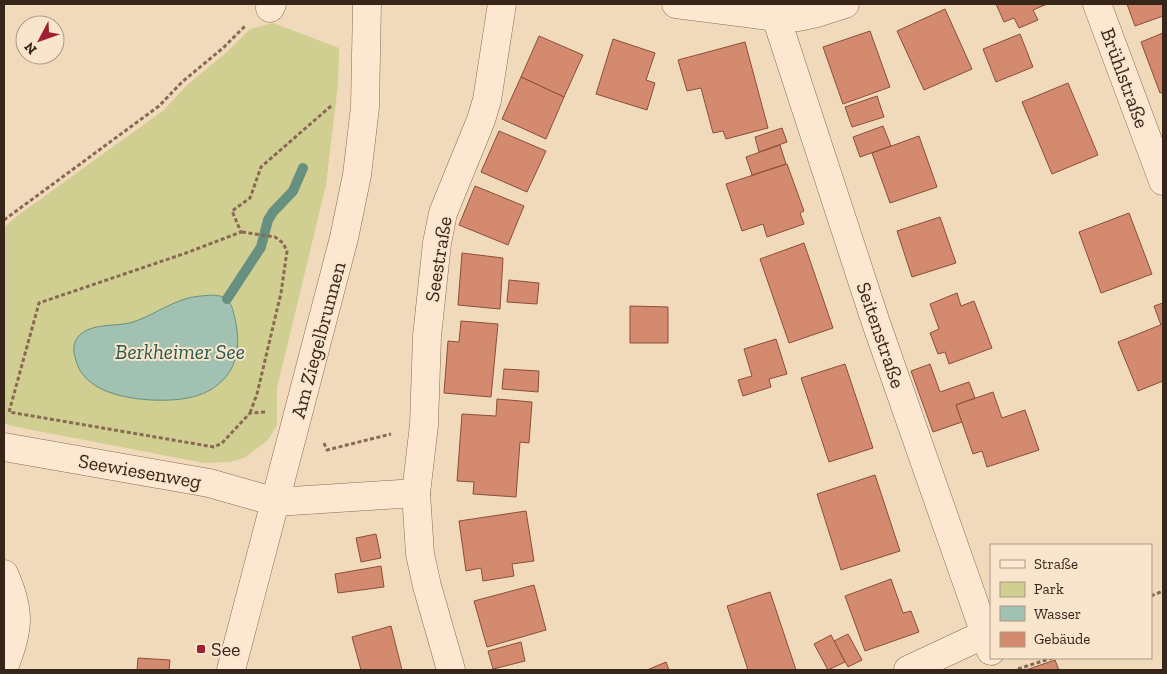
<svg xmlns="http://www.w3.org/2000/svg" width="1167" height="674" viewBox="0 0 1167 674" font-family="'Zilla Slab',serif">
<style>
.green{fill:#d0ce90}
.water{fill:#a1c2b3;stroke:#679080}
.lines{fill:none;stroke-linecap:round;stroke-linejoin:round}
.stream{stroke:#679080;stroke-width:10}
.building{fill:#d38a6f;stroke:#8b4e38}
.minor-casing{stroke:#8a6954;stroke-width:29}
.path{stroke:#8a6954;stroke-width:3;stroke-dasharray:4 2.5;stroke-linecap:butt}
.minor{stroke:#fce8d0;stroke-width:28}
.poi-dot{fill:#9e2032;stroke:#f8e5cc;stroke-width:2}
.labels{text-anchor:middle;stroke-width:4;stroke-linejoin:round;paint-order:stroke}
.street-label{font-size:20px;fill:#38251a;stroke:#f8e5cc}
.poi-label{font-size:20px;fill:#38251a;stroke:#f8e5cc;text-anchor:start}
.water-label{font-size:21px;font-style:italic;fill:#28594f;stroke:#f8e5cc}
</style>
<rect width="100%" height="100%" fill="#f1dabc"/>
<polygon class="green" points="273,23 339,48 338,84 326,185 277,388 277,425 268,440 244,458 230,462 204,463 12,426 4,423 4,227 17,216 164,110 187,85 227,52 250,29"/>
<path class="water" d="M212,295C217,296 222,295 226,299C231,303 233,309 234,315C240,337 240,363 223,380C205,399 177,401 152,400C131,399 100,394 85,377C79,371 76,362 74,353C73,346 75,338 82,333C94,324 115,326 130,323C150,317 166,305 185,299C194,296 203,296 212,295Z"/>
<g class="lines">
<polyline class="stream" points="227,299 261,247 268,220 273,212 293,191 303,168"/>
</g>
<g class="building">
<polygon points="996,4 1047,4 1033,10 1038,20 1019,28 1014,18 1004,22"/>
<polygon points="1127,4 1163,4 1163,16 1135,26"/>
<polygon points="945,9 972,69 924,90 897,31"/>
<polygon points="870,31 890,87 843,104 823,47"/>
<polygon points="1163,33 1163,92 1160,93 1141,42"/>
<polygon points="1020,34 1033,67 996,82 983,49"/>
<polygon points="539,36 583,55 564,97 521,77"/>
<polygon points="613,39 655,53 646,80 655,83 647,110 596,94"/>
<polygon points="745,42 768,128 726,139 723,131 713,133 701,88 687,91 678,60"/>
<polygon points="521,77 564,97 546,139 502,119"/>
<polygon points="1068,83 1098,155 1052,174 1022,102"/>
<polygon points="877,96 884,117 852,127 845,107"/>
<polygon points="883,126 891,146 860,157 853,137"/>
<polygon points="782,128 787,142 759,152 755,137"/>
<polygon points="499,131 546,151 527,192 481,172"/>
<polygon points="919,136 937,187 890,203 872,153"/>
<polygon points="780,145 786,164 752,175 746,157"/>
<polygon points="787,164 804,211 800,213 804,224 767,237 763,224 742,231 726,184"/>
<polygon points="475,186 524,206 508,245 459,225"/>
<polygon points="1129,213 1152,274 1101,293 1079,232"/>
<polygon points="940,217 956,263 912,277 897,231"/>
<polygon points="804,243 833,328 789,343 760,259"/>
<polygon points="462,253 503,258 500,309 458,305"/>
<polygon points="509,280 539,283 537,304 507,302"/>
<polygon points="957,293 961,306 974,301 992,348 949,364 945,352 938,354 930,333 939,329 930,304"/>
<polygon points="1163,303 1163,324 1161,325 1154,306"/>
<polygon points="630,306 668,307 668,343 630,343"/>
<polygon points="461,321 498,324 491,397 444,393 448,341 459,342"/>
<polygon points="1163,324 1163,381 1138,391 1118,342"/>
<polygon points="776,339 787,374 769,379 771,387 743,396 738,380 752,376 744,349"/>
<polygon points="845,364 873,448 829,462 801,378"/>
<polygon points="930,364 940,392 969,382 975,398 956,405 962,422 933,432 911,371"/>
<polygon points="504,369 539,371 538,392 502,389"/>
<polygon points="993,392 1002,418 1025,410 1039,450 987,467 982,451 973,454 956,405"/>
<polygon points="497,399 532,402 529,443 520,442 516,497 473,494 474,482 457,481 462,414 496,416"/>
<polygon points="875,475 900,551 841,570 817,494"/>
<polygon points="526,511 534,561 512,564 514,576 483,581 481,568 466,571 459,521"/>
<polygon points="376,534 381,558 361,562 356,538"/>
<polygon points="381,566 384,587 338,593 335,574"/>
<polygon points="891,579 903,613 911,611 919,632 865,651 845,596"/>
<polygon points="534,585 546,630 487,647 474,601"/>
<polygon points="770,592 796,670 748,670 727,606"/>
<polygon points="391,626 402,670 361,670 352,637"/>
<polygon points="848,634 862,660 848,667 834,641"/>
<polygon points="831,635 845,662 828,670 814,644"/>
<polygon points="521,642 525,661 493,669 488,651"/>
<polygon points="138,658 170,660 169,670 137,670"/>
<polygon points="1055,660 1059,670 1026,670"/>
<polygon points="666,662 669,670 647,670"/>
</g>
<g class="lines">
<g class="minor-casing">
<g id="minor">
<polyline points="676,4 776,17 798,17 817,13 845,4"/>
<polyline points="1097,4 1163,181"/>
<polyline points="270,8 272,4"/>
<polyline points="776,17 875,320 991,651"/>
<polyline points="4,447 209,483 276,502 416,493"/>
<path d="M4,574C21,611 19,630 4,667"/>
<polyline points="231,670 344,238 357,175 365,107 367,4"/>
<polyline points="451,670 427,586 420,554 416,493 424,425 427,336 437,243 443,213 481,120 487,100 502,4"/>
<polyline points="908,670 985,634"/>
</g>
</g>
<g class="path">
<polyline points="4,220 159,106 182,82 223,48 245,26"/>
<polyline points="242,232 275,237 283,243 287,251 281,293 257,394 250,413"/>
<polyline points="265,412 250,413 222,443 214,447 9,412 39,303 186,253 241,232 232,211 250,198 261,167 331,106"/>
<polyline points="324,443 327,450 391,434"/>
<polyline points="1151,596 1163,591"/>
<polyline points="1018,669 1052,658"/>
</g>
<use href="#minor" class="minor"/>
</g>
<rect class="poi-dot" x="196" y="644" width="10" height="10" rx="2.5"/>
<g class="labels">
<g class="street-label">
<text transform="translate(1125 78) rotate(70)" y="7">Brühlstraße</text>
<text transform="translate(438 259) rotate(-81)" y="7">Seestraße</text>
<text transform="translate(881 335) rotate(71)" y="7">Seitenstraße</text>
<text transform="translate(318 340) rotate(-75)" y="7">Am Ziegelbrunnen</text>
<text transform="translate(140 471) rotate(10)" y="7">Seewiesenweg</text>
</g>
<g class="poi-label">
<text x="211" y="656">See</text>
</g>
<g class="water-label">
<text x="180" y="359">Berkheimer See</text>
</g>
</g>
<rect width="1167" height="674" fill="none" stroke="#38251a" stroke-width="10"/>
<rect x="990" y="544" width="162" height="115" fill="#f8e5cc" stroke="#ab9885"/>
<rect x="1000" y="560" width="25" height="8" fill="#fce8d0" stroke="#ab9885"/>
<text x="1034" y="569" font-size="15" fill="#38251a">Straße</text>
<rect x="1000" y="582" width="25" height="15" fill="#d0ce90" stroke="#ab9885"/>
<text x="1034" y="594" font-size="15" fill="#38251a">Park</text>
<rect x="1000" y="606" width="25" height="15" fill="#a1c2b3" stroke="#ab9885"/>
<text x="1034" y="619" font-size="15" fill="#38251a">Wasser</text>
<rect x="1000" y="632" width="25" height="15" fill="#d38a6f" stroke="#ab9885"/>
<text x="1034" y="644" font-size="15" fill="#38251a">Gebäude</text>
<g transform="translate(40 40) rotate(229)"><circle r="24" fill="#f8e5cc" stroke="#ab9885"/>
<path d="M0-4L9 19L0 12L-9 19Z" fill="#9e2032"/>
<text y="-8" font-size="14" font-weight="bold" text-anchor="middle" fill="#38251a">N</text>
</g>
</svg>
